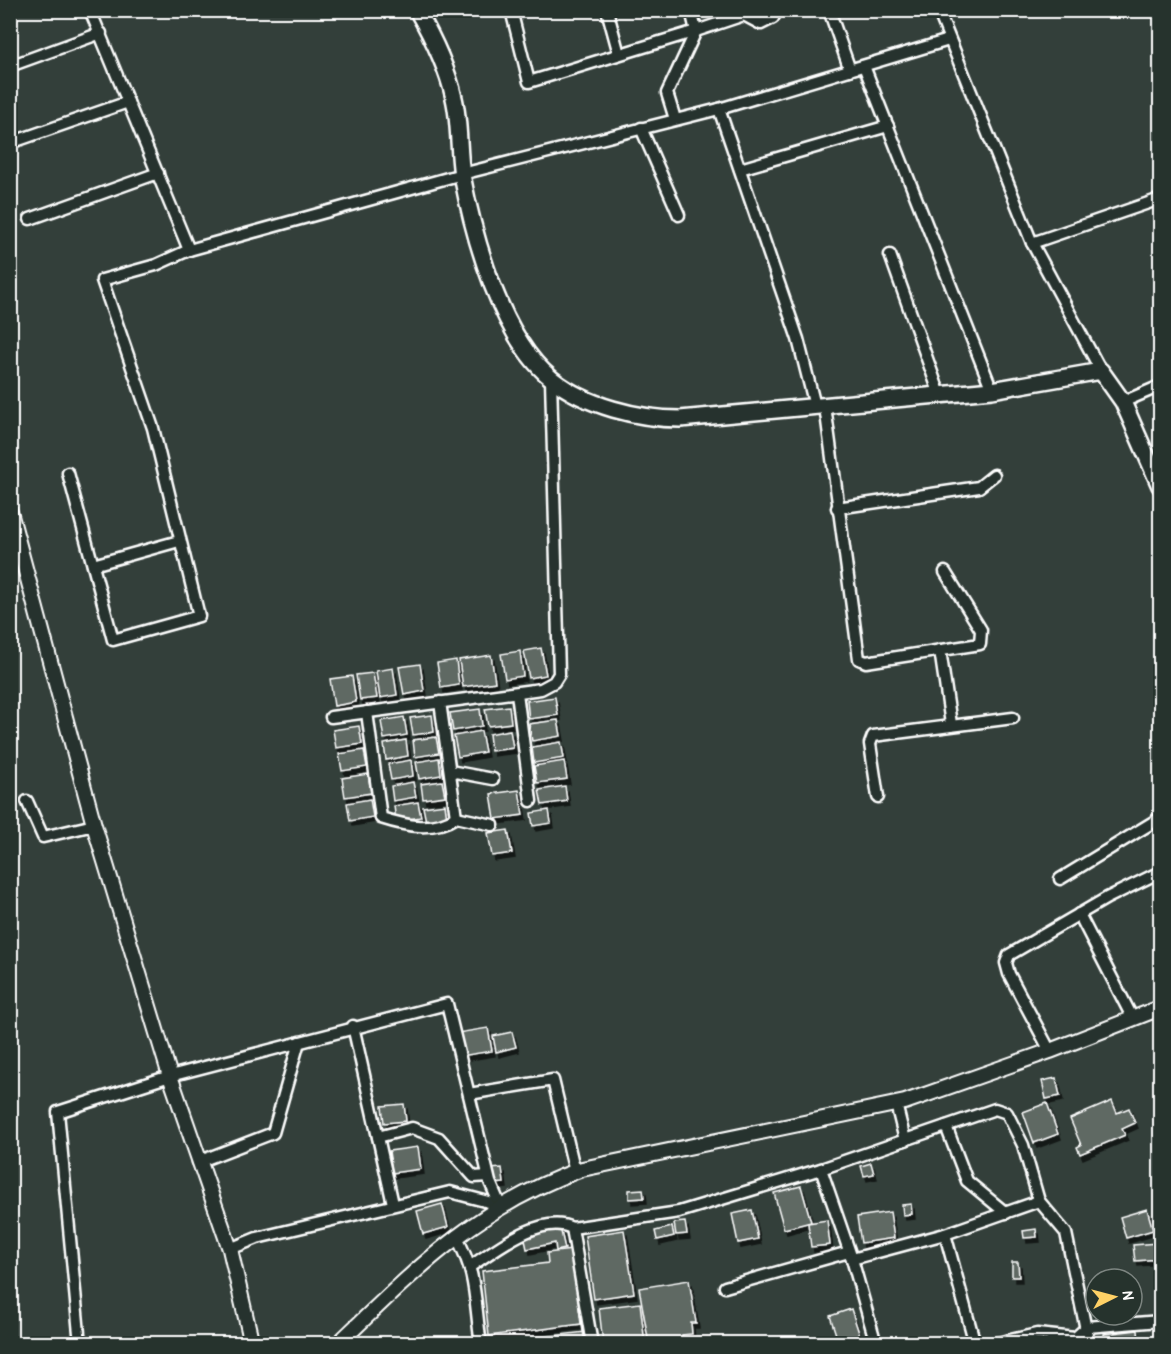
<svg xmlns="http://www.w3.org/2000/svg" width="1171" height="1354" viewBox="0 0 1171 1354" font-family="'Patrick Hand',sans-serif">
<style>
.building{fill:#5f6964;stroke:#fff;stroke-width:1.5;filter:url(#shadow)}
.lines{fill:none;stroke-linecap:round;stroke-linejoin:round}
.minor-casing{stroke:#fff;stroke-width:15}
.tertiary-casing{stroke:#fff;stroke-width:18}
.secondary-casing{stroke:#fff;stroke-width:20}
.minor{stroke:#26332d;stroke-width:10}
.tertiary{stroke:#26332d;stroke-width:14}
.secondary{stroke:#26332d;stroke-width:15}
</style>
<defs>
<filter id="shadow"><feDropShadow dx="3" dy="5" stdDeviation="0" flood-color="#0009"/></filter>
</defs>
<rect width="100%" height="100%" fill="#333f3a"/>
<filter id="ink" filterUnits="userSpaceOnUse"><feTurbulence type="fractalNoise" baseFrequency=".0167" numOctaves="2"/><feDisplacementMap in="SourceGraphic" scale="12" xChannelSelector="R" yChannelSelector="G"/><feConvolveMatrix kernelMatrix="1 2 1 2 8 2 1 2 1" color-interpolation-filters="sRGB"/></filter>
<g filter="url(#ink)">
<g class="building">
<polygon points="541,648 546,675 529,678 524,651"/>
<polygon points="520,651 523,676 505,679 501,654"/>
<polygon points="491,655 495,682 463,687 459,660"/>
<polygon points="456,660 459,685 441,688 437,663"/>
<polygon points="420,664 424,691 404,695 399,667"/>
<polygon points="393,668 397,695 380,698 376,671"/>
<polygon points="373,673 377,698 360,700 356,675"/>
<polygon points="352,676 356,702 334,706 330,679"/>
<polygon points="555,697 558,715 529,719 527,701"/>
<polygon points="509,706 511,723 488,726 485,709"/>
<polygon points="480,709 482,726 453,731 450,713"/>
<polygon points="432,715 434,732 413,735 410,718"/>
<polygon points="404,717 407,735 384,739 381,721"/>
<polygon points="558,720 561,736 532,741 529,724"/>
<polygon points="359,726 362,744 336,748 333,730"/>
<polygon points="510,730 513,748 491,751 489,734"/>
<polygon points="481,731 485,752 458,757 454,736"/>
<polygon points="436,737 439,753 415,757 413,740"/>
<polygon points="406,740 408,756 386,760 384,744"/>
<polygon points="561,742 564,758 534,763 532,747"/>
<polygon points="364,750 367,767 342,771 339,754"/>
<polygon points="439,758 441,775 419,779 416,762"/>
<polygon points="411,760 413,776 391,780 388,764"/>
<polygon points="564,761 567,779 537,783 534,766"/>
<polygon points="368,774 371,793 345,797 342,778"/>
<polygon points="442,781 445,796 423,799 421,784"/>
<polygon points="413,782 416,797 393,801 391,786"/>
<polygon points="565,786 567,801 542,805 539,790"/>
<polygon points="519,790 523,815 495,819 491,794"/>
<polygon points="370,799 373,817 350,821 347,803"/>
<polygon points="418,802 421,817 396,821 394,806"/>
<polygon points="445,804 447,819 426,822 423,807"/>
<polygon points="549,810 551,823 533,826 531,813"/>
<polygon points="508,830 512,853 492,856 488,833"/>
<polygon points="488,1028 492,1051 461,1056 457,1033"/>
<polygon points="512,1032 516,1047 496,1052 493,1036"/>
<polygon points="1056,1078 1060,1096 1046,1099 1042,1081"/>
<polygon points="1112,1101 1117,1113 1129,1108 1135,1123 1122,1129 1125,1135 1080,1154 1077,1147 1081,1145 1070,1119"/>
<polygon points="1047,1103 1058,1134 1034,1143 1023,1112"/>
<polygon points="404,1104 406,1121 384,1123 382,1106"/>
<polygon points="418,1147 421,1169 392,1173 389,1151"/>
<polygon points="871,1163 874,1174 864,1176 861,1166"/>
<polygon points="502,1168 504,1183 492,1184 490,1169"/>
<polygon points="801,1186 811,1222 784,1229 774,1193"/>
<polygon points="643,1189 644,1198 629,1199 629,1190"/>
<polygon points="442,1204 448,1227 423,1234 417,1211"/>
<polygon points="911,1204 912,1214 903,1215 902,1205"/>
<polygon points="1147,1209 1153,1230 1126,1238 1120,1217"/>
<polygon points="752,1210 758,1239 738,1243 732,1214"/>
<polygon points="890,1212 894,1238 861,1243 857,1217"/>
<polygon points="827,1220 830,1245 811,1247 808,1223"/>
<polygon points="685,1222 687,1234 676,1235 674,1223"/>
<polygon points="560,1227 565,1249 556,1251 555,1243 527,1249 524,1235"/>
<polygon points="672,1227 674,1236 657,1240 655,1231"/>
<polygon points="1036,1229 1037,1237 1024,1238 1023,1231"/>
<polygon points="624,1230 634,1293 594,1299 585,1236"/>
<polygon points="1157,1243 1159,1259 1135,1261 1133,1245"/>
<polygon points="572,1250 581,1324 489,1336 482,1271 548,1263 547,1253"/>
<polygon points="1012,1262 1018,1262 1019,1277 1012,1277"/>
<polygon points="689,1280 696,1323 691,1323 692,1334 682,1335 684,1344 649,1344 639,1288"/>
<polygon points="640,1303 645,1344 603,1344 599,1308"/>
<polygon points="851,1309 862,1342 839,1344 830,1316"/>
<polygon points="1138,1330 1139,1344 1105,1344 1104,1334"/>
<polygon points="585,1332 587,1344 493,1344 493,1343"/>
</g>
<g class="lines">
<g class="minor-casing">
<g id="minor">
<polyline points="90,10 189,250"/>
<polyline points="511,10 529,82 696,31 691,10"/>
<polyline points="607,10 619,54"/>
<polyline points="829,10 850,70"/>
<polyline points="938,10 1032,243 1101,371"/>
<polyline points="10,66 101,33"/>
<polyline points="864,66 992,390"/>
<polyline points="719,109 798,339 815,406"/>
<polyline points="675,119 667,93 696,31 744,15 761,24 773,18 777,10"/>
<polyline points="641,128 679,215"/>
<polyline points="10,143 128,102"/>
<polyline points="740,169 888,126"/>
<polyline points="30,219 158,173"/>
<polyline points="1032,243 1160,199"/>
<polyline points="890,255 940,395"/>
<polyline points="1123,402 1160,386"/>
<polyline points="825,406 859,659 866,662 980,644 981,630 945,572"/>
<polyline points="68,473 113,640 199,616 153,428 102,280 156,265 189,250 462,174 719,109 949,40"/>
<polyline points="837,508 979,487 994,475"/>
<polyline points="93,565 179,541"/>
<polyline points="940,650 951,724"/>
<polyline points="517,693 531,801"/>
<polyline points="440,702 456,817"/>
<path d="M367,712L381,818C406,826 433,832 456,817L493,825"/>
<polyline points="331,717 541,689 554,682 559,674 551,379"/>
<polyline points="450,771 493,779"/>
<polyline points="878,797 870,744 873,736 1013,718"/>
<polyline points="27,801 43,837 94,825"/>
<polyline points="1060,879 1160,818"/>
<polyline points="1079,914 1133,1019"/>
<polyline points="353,1026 393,1204"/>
<polyline points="1050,1051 1009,974 1006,963 1009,955 1107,898 1160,872"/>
<polyline points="469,1094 553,1080 575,1172"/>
<polyline points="946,1126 967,1181 1006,1213"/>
<polyline points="378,1137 412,1128 439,1138 474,1177 488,1176"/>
<polyline points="905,1140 995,1109 1007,1113 1023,1145 1039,1201 1066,1233 1089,1344"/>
<polyline points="198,1162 273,1133 299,1042"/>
<polyline points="572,1228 592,1344"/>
<polyline points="945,1234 975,1344"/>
<path d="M456,1236C478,1276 474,1301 481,1344"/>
<polyline points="230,1249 257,1238 450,1192 500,1205"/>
<polyline points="852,1259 945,1234 1039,1201"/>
<path d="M471,1266C495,1250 541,1213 572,1228L679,1212L821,1169"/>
<polyline points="725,1287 849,1252"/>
<polyline points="80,1344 58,1112 170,1076 447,1004 490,1182 500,1205"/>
<polyline points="876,1344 852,1259 821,1169 905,1140 896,1104"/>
<polyline points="993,1344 1037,1334 1075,1338 1087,1327 1160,1321"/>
</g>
</g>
<g class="tertiary-casing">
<g id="tertiary">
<polyline points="10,512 94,825 170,1076 230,1249 252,1344"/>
<path d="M338,1344C415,1270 479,1205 582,1169L905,1102L1050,1051L1160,1008"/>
</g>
</g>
<g class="secondary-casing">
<path id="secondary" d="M417,10C433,38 447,67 454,98C460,123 458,150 462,175C474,238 501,338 552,379C586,406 639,419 680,419L992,390L1101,371L1123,402L1160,486"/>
</g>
<use href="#minor" class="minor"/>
<use href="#tertiary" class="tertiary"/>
<use href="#secondary" class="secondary"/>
</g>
</g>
<rect width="1171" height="1354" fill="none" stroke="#26332d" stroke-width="36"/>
<rect x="18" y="18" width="1135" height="1318" fill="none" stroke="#fff" stroke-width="2" filter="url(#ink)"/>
<g transform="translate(1114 1297) rotate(84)"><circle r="28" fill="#26332d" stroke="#7d8581" stroke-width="1.5"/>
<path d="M0-4.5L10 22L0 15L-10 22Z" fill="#ffd166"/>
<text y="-9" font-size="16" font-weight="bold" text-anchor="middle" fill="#ffffff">N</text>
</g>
</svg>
